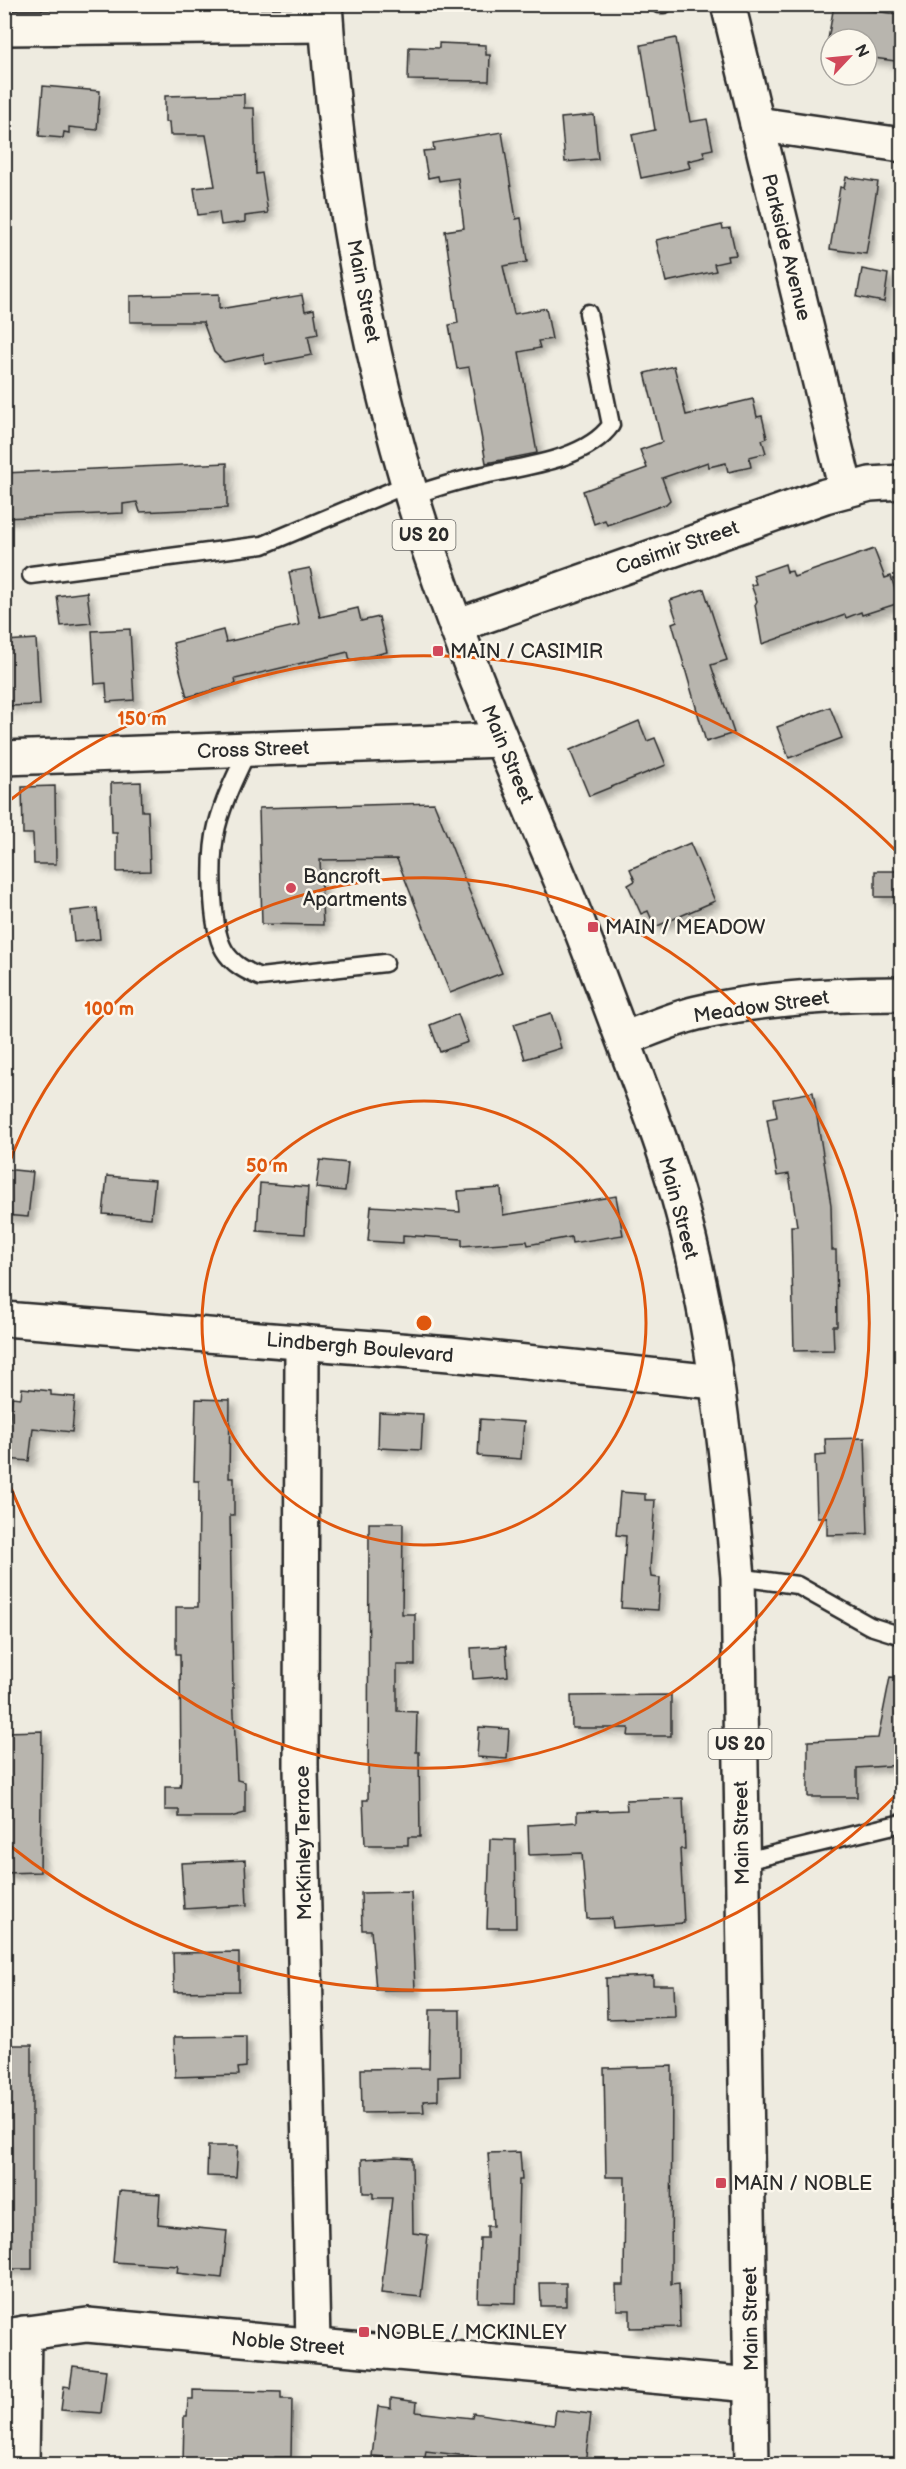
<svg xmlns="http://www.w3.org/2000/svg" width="906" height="2469" viewBox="0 0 906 2469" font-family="'Balsamiq Sans',sans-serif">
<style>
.building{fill:#b8b5ae;stroke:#2b2b2b;stroke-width:1.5;filter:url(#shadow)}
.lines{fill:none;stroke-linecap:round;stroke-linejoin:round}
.lane-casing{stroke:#2b2b2b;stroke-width:21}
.street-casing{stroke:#2b2b2b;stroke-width:38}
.secondary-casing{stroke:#2b2b2b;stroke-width:38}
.primary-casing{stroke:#2b2b2b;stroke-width:38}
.lane{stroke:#fbf7ec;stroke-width:16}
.street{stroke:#fbf7ec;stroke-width:33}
.secondary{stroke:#fbf7ec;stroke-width:33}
.primary{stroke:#fbf7ec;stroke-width:33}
.ring{fill:none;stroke:#df570e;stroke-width:3}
.poi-dot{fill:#d1495b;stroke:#fbf7ec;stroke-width:2}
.labels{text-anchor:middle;stroke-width:5;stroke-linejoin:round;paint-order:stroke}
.shield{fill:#fbf7ec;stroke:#696865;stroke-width:1.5}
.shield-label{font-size:18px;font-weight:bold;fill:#2b2b2b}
.street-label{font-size:20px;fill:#2b2b2b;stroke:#fbf7ec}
.poi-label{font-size:20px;fill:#2b2b2b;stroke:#fbf7ec;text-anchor:start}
.centre{fill:#df570e;stroke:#fbf7ec;stroke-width:3}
.ring-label{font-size:18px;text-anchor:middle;font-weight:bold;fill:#df570e;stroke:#fbf7ec;stroke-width:5;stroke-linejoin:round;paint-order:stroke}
</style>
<defs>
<filter id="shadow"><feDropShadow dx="5.5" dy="5.5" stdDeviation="3" flood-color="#0004"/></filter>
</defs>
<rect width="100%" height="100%" fill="#eeebe0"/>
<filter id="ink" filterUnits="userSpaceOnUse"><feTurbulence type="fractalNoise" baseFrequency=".0167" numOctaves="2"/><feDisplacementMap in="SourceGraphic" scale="12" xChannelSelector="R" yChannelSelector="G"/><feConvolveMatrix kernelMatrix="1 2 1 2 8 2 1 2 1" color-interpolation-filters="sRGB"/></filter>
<g filter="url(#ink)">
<g class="building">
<polygon points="834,5 902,15 902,62 867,57 867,39 831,39 831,51 826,51"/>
<polygon points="676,38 690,122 707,119 713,149 703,151 705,157 688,161 690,168 641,178 632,135 655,130 641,45"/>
<polygon points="439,43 486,45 486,55 490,55 489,81 408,80 409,47 439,48"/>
<polygon points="43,86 100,91 97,130 69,127 69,133 64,132 63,138 39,136"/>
<polygon points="244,94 244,108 254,108 256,174 262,173 268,213 245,216 245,222 221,225 219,212 198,215 194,188 215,186 206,135 170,135 169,122 165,122 165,96"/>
<polygon points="594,115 598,159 565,162 561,118"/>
<polygon points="502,132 516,219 521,218 527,262 503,266 514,314 546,308 552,339 538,341 540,348 519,352 537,453 486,463 469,367 457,369 449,325 458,323 445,231 464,228 458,178 439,181 438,176 428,178 423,151 434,150 433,143"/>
<polygon points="846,177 878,182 866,254 830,249 840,187 844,188"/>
<polygon points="722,225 723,229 730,228 736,255 727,256 728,261 714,264 716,271 666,282 656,240"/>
<polygon points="862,269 888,274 884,302 857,297"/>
<polygon points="219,294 219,309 302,295 305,311 314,309 318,334 308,336 312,355 265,364 263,354 224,362 214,352 203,322 130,322 130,296"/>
<polygon points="674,366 686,415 753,399 757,417 762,416 767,438 762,440 766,453 749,457 751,467 728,472 726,463 709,467 708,462 662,478 670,500 666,504 607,525 605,520 594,524 583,491 647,468 640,450 662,442 645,373"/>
<polygon points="227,463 227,508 140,512 137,502 123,504 123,513 4,518 4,473"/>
<polygon points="874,549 885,578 891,576 899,603 862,615 861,612 846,618 845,615 762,644 755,605 757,601 751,585 756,584 753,575 785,564 787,572 792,571 794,577"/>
<polygon points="310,568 320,617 358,608 361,621 379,617 387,652 350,661 348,652 235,679 236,684 187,697 173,643 223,630 226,642 299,625 289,572"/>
<polygon points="704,589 727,660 711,665 734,733 706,742 672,623 677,621 670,600"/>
<polygon points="87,592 91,623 61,626 57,596"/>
<polygon points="130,629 134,700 107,702 106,683 95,684 92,631"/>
<polygon points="36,639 40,705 8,706 5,641"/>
<polygon points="830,707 842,738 789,758 777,727"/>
<polygon points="639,721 647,741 655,738 666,765 589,796 570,750"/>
<polygon points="141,782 142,811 148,811 150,871 117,872 117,833 112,833 111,783"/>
<polygon points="55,786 56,864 34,864 33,834 23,834 22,787"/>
<polygon points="434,803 502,973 450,993 397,859 320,860 323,925 262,924 259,808"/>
<polygon points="690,843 715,901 655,927 648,911 641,914 628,885 635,881 630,869"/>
<rect x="875" y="871" width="27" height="26"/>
<polygon points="97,908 100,939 74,942 71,911"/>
<polygon points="551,1013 561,1048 525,1059 514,1024"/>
<polygon points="458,1014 468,1042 440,1052 430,1025"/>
<polygon points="813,1092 831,1205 832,1250 836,1250 837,1326 833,1326 834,1350 794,1351 791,1226 797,1226 789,1174 777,1176 767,1119 777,1117 774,1099"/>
<polygon points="320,1160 348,1163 345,1191 316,1188"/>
<polygon points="4,1169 33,1172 28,1217 4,1215"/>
<polygon points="107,1176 155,1180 151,1218 103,1214"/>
<polygon points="260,1183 308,1187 305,1234 257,1231"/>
<polygon points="501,1188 503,1215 616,1196 623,1235 572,1243 571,1237 528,1245 527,1241 462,1246 462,1239 403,1235 403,1243 368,1241 371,1206 460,1212 458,1191"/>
<polygon points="22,1388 51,1391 51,1395 75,1397 72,1432 33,1428 29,1461 6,1459 12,1397 21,1398"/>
<polygon points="196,1399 230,1400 229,1478 234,1478 234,1515 230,1515 233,1692 237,1780 245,1782 245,1813 231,1817 179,1817 179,1810 165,1810 165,1787 180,1787 181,1780 180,1654 176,1654 176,1607 198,1607 199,1481 194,1481"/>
<polygon points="379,1412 423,1414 421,1450 378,1448"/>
<polygon points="480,1419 524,1422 521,1459 478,1456"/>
<polygon points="865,1438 868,1534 827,1535 827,1517 817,1517 815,1456 826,1455 825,1439"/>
<polygon points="620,1492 645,1494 645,1500 655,1500 650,1568 651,1577 660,1578 658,1610 621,1608 626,1536 616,1535"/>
<polygon points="369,1523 403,1523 402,1614 415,1614 415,1665 397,1665 397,1711 417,1712 416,1752 419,1752 420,1837 408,1837 408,1845 365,1845 363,1800 368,1800"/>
<polygon points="506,1646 508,1676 473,1679 471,1648"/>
<polygon points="890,1677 902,1678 902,1765 857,1768 857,1797 808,1797 808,1741 878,1738"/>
<polygon points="671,1695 671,1736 628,1736 629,1728 572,1728 571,1696"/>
<polygon points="479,1727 509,1729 507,1759 477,1757"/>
<polygon points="42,1731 40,1872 4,1873 4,1732"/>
<polygon points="683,1798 685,1849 680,1849 684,1923 613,1928 612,1918 587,1919 582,1853 529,1855 528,1825 577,1822 577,1812 627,1810 626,1800"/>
<polygon points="490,1839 515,1840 516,1928 487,1928"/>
<polygon points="245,1860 247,1905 184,1909 181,1863"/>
<polygon points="411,1892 415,1990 376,1990 371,1930 362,1930 361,1893"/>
<polygon points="239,1952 239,1991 174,1992 173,1953"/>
<polygon points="653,1976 653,1985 674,1985 675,2017 607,2019 606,1978"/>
<polygon points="430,2010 460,2010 460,2076 438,2077 438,2100 423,2101 424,2112 362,2113 361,2069 429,2068"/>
<polygon points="246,2036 246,2067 238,2068 239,2075 175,2077 174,2037"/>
<rect x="4" y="2045" width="28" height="224"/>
<polygon points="672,2066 671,2284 679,2283 680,2327 630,2328 630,2310 617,2310 616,2285 624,2285 625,2177 606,2177 604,2068"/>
<polygon points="208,2146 238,2146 236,2177 207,2176"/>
<polygon points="520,2152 522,2180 519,2180 516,2303 478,2302 480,2238 487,2238 487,2226 493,2226 488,2153"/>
<polygon points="396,2157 412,2158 413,2233 428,2235 421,2297 381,2293 392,2198 373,2198 373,2193 363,2193 362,2159"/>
<polygon points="119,2191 160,2194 158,2224 227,2231 222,2278 177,2273 178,2266 113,2262"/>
<polygon points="540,2283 566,2283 566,2306 541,2306"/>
<polygon points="73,2366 106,2370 101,2413 61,2410 64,2386 70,2387"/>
<polygon points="193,2390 281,2392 281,2399 292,2399 291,2457 275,2457 275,2464 183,2464 184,2416 187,2416 188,2399 193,2399"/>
<polygon points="391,2398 417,2402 416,2412 472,2418 473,2413 554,2425 556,2410 591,2414 585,2464 548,2464 512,2459 511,2464 475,2464 476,2457 426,2451 424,2464 383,2464 384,2457 372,2456 378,2406 391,2408"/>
</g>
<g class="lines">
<g class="lane-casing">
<g id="lane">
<polyline points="93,4 95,27"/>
<polyline points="659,4 664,4"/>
<path d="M412,495C433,489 453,482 475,477C516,467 585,462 611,425L588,313"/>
<polyline points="31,575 263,545 408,484"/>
<path d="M248,750C236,775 224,799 217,826C210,853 210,926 224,950C232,964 246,971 260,977L385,963"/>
<polyline points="738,1577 797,1585 870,1626 902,1636"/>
<polyline points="741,1862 902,1823"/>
</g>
</g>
<g class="street-casing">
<g id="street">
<polyline points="728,4 846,490"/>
<polyline points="4,28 326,25"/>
<polyline points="757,124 902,145"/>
<polyline points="456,626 825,496 870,484 902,482"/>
<polyline points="4,758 501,740"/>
<polyline points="4,1319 450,1354 715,1382"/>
<polyline points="302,1342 301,1767 313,2345"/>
<polyline points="22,2464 24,2333"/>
</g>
</g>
<g class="secondary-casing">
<g id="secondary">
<path d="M624,1039C648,1030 672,1019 697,1013C763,998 834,994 902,994"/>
<polyline points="4,2336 87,2325 751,2385"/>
</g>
</g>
<g class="primary-casing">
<path id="primary" d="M325,4C338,205 377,409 446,599C482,699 526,797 567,895C590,951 611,1008 632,1064C649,1108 665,1151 678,1196C713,1320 727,1450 738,1577L752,2464"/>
</g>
<use href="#lane" class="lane"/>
<use href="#street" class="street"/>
<use href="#secondary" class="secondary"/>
<use href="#primary" class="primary"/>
</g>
</g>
<g class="ring">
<circle cx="424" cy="1323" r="222"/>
<path d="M5 1174A445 445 0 1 1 5 1472"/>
<path d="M900 1791A667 667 0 0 1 9 1845M9 801A667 667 0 0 1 900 855"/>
</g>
<g class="poi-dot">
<rect x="432" y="645" width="12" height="12" rx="3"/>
<circle cx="291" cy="888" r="6"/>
<rect x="587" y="921" width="12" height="12" rx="3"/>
<rect x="715" y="2177" width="12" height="12" rx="3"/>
<rect x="358" y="2326" width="12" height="12" rx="3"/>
</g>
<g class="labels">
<g class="shield">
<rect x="392.5" y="520" width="63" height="30" rx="4.5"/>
<rect x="708.5" y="1729" width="63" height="30" rx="4.5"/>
</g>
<g class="shield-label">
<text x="424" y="541">US 20</text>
<text x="740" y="1750">US 20</text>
</g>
<g class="street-label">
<text transform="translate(787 247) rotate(76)" y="7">Parkside Avenue</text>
<text transform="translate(364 291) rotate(79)" y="7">Main Street</text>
<text transform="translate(677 547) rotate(-19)" y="7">Casimir Street</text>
<text transform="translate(253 749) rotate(-2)" y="7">Cross Street</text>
<text transform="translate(508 754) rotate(67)" y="7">Main Street</text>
<text transform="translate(761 1006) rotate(-8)" y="7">Meadow Street</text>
<text transform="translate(679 1208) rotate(75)" y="7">Main Street</text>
<text transform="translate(360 1347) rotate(5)" y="7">Lindbergh Boulevard</text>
<text transform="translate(741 1833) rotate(-91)" y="7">Main Street</text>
<text transform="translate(303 1843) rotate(-91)" y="7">McKinley Terrace</text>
<text transform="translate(750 2319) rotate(-91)" y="7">Main Street</text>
<text transform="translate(288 2343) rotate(5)" y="7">Noble Street</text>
</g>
<g class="poi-label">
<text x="450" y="658">MAIN / CASIMIR</text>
<text x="303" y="883">Bancroft<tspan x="303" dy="23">Apartments</tspan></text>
<text x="605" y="934">MAIN / MEADOW</text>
<text x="733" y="2190">MAIN / NOBLE</text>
<text x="376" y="2339">NOBLE / MCKINLEY</text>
</g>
</g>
<circle cx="424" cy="1323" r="9" class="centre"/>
<g class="ring-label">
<text x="142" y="725">150 m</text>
<text x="109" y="1015">100 m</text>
<text x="267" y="1172">50 m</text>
</g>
<rect width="906" height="2469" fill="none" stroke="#fbf7ec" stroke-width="24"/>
<rect x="12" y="12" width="882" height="2445" fill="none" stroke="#2b2b2b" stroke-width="2" filter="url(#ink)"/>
<g transform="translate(849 57) rotate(64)"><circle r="28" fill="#fbf7ec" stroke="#a8a59f" stroke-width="1.5"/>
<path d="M0-4.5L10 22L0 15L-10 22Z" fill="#d1495b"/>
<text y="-9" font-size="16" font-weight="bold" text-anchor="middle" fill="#2b2b2b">N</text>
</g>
</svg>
